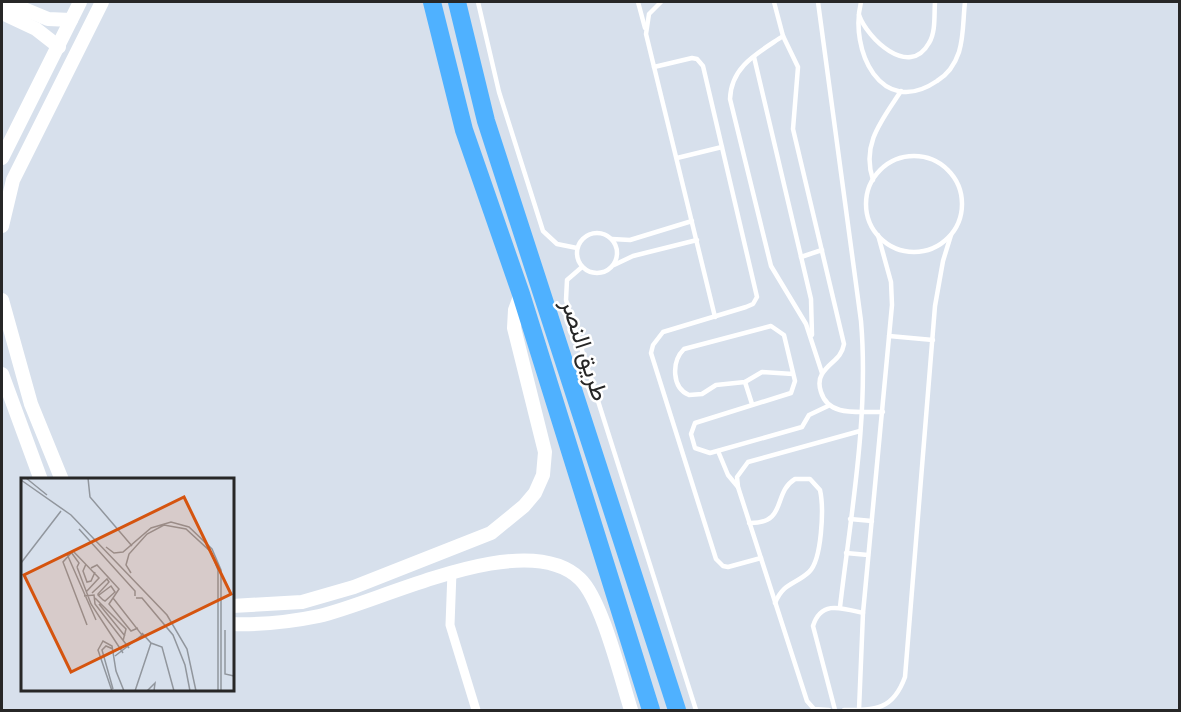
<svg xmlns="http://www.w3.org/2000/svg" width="1181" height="712" viewBox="0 0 1181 712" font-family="'Alegreya Sans',Vazirmatn,sans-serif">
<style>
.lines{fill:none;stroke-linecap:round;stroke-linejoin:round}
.lane{stroke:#fff;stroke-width:4.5}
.street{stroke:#fff;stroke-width:9}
.secondary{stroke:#fff;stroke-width:14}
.highway{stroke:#4fb1ff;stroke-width:18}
.labels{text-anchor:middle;stroke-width:5;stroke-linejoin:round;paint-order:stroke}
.street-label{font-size:24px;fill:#272727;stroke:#fff}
.inset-road{fill:none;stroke:#91969d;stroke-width:1.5}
.view{fill:#d5540f;fill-opacity:0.15;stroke:#d5540f;stroke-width:3}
.inset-edge{fill:none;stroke:#272727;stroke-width:3}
</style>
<rect width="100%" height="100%" fill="#d7e0ec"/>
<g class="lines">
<g class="lane">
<polyline points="478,2 499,92 543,231 557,244 577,248"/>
<polyline points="638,2 645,28"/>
<polyline points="661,2 649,14 646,34 715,317"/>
<path d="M774,2L783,36L798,67L793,129L844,344C841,360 830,361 822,374C819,379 819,386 821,392C829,418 860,411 883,412"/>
<path d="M818,2L861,321C869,416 851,513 840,607"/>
<path d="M861,2C849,50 881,119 937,81C947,75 955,64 959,52C964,36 963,18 965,2"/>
<path d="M859,15C867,38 909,79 929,43C936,32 934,14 935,2"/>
<path d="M783,36C758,53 731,66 730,99L771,266L806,324L822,373"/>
<polyline points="754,57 811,299 812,335"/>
<polyline points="654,67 692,58 697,59 703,66 757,297 753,304 746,307 663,332 653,345 651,353 716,559 723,566 728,567 761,558"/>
<circle cx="914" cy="204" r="48"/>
<polyline points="677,158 722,147"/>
<path d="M873,180C861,144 882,120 901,91"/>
<circle cx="597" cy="253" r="20"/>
<polyline points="612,239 630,240 692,221"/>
<polyline points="801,257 822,250"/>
<polyline points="614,265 633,256 697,240"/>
<polyline points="582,267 567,280 566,300 696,710"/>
<polyline points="889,336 933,340"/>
<path d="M793,374L762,372L745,382L716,385L702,394L689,395C672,388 671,362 684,349L771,326L784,335L795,381L791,393L695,423L691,434L695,448L710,453L802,427L809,415L828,406"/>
<polyline points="745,382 752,404"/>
<polyline points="718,451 728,475 738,487"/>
<polyline points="850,519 872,521"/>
<path d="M749,523C788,524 772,493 795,479H810L820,490C824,508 822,560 809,572C795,585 784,582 775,603"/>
<polyline points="846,553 868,555"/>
<polyline points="829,710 814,709 807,701 738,487 737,477 748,462 860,431"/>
<path d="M835,710L813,626C821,600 842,608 863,613"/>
<path d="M844,710C876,710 893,710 905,677L935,306L943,261L951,235"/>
<polyline points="859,710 863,613 892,305 891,282 878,235"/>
</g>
<polyline class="street" points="452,572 450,625 476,710"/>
<g class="secondary">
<polyline points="7,2 48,19 71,20"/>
<polyline points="2,13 36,29 59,47"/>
<polyline points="2,158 80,2"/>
<polyline points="2,226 13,180 102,2"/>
<polyline points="2,300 31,404 62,480"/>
<polyline points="2,374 41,480"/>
<polyline points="232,606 302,602 354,587 491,533 524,506 535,493 543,475 545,452 514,328 515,310 521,294"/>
<path d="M232,624C261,625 290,622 319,616C381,602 526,526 580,579C602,600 621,679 631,710"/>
</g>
<g class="highway">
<polyline points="432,2 464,130 521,294 651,710"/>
<polyline points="457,2 486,121 677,710"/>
</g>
</g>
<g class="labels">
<g class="street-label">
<text transform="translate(585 350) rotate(72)" y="8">طريق النصر</text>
</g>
</g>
<g transform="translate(21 478)">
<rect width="213" height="213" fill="#d7e0ec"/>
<path class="inset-road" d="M5,0L26,17M67,0L69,19L111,68M0,2L50,37L146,137L166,171L175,213M213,32V79M58,51L114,113V118M85,69L93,75L102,74L130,50L150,44L168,49L191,71L200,92V213M50,74L58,85L56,89M46,76L75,142M0,85L40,33M65,86L62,93L66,104L70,103L74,94M56,89L70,126L102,175M70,90L76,87L98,111L88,126L110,153L117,150M110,95L105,87L108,76L126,56L143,47L165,51L190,74L197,92V213M65,114L78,100L52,73L42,84L66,147M71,115L86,101L88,104L77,116V117L82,122L84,123L94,114L90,108L78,117M63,118L73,117L74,126L108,170M74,120L105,151L102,163M92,120L121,157L94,178M115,120H121L152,157L164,187L169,213M78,126L104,158M204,152V196L213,198M121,155L130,165L141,169L153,213M92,171L85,168L81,172L92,211M91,213L77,172L82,163L91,168L95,193L103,213M114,213L130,165M126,213L134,205L133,213"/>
<path class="view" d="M163,19L210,116L50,194L3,97Z"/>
<rect width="213" height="213" class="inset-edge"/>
</g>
<rect width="1181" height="712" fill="none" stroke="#272727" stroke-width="6"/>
</svg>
